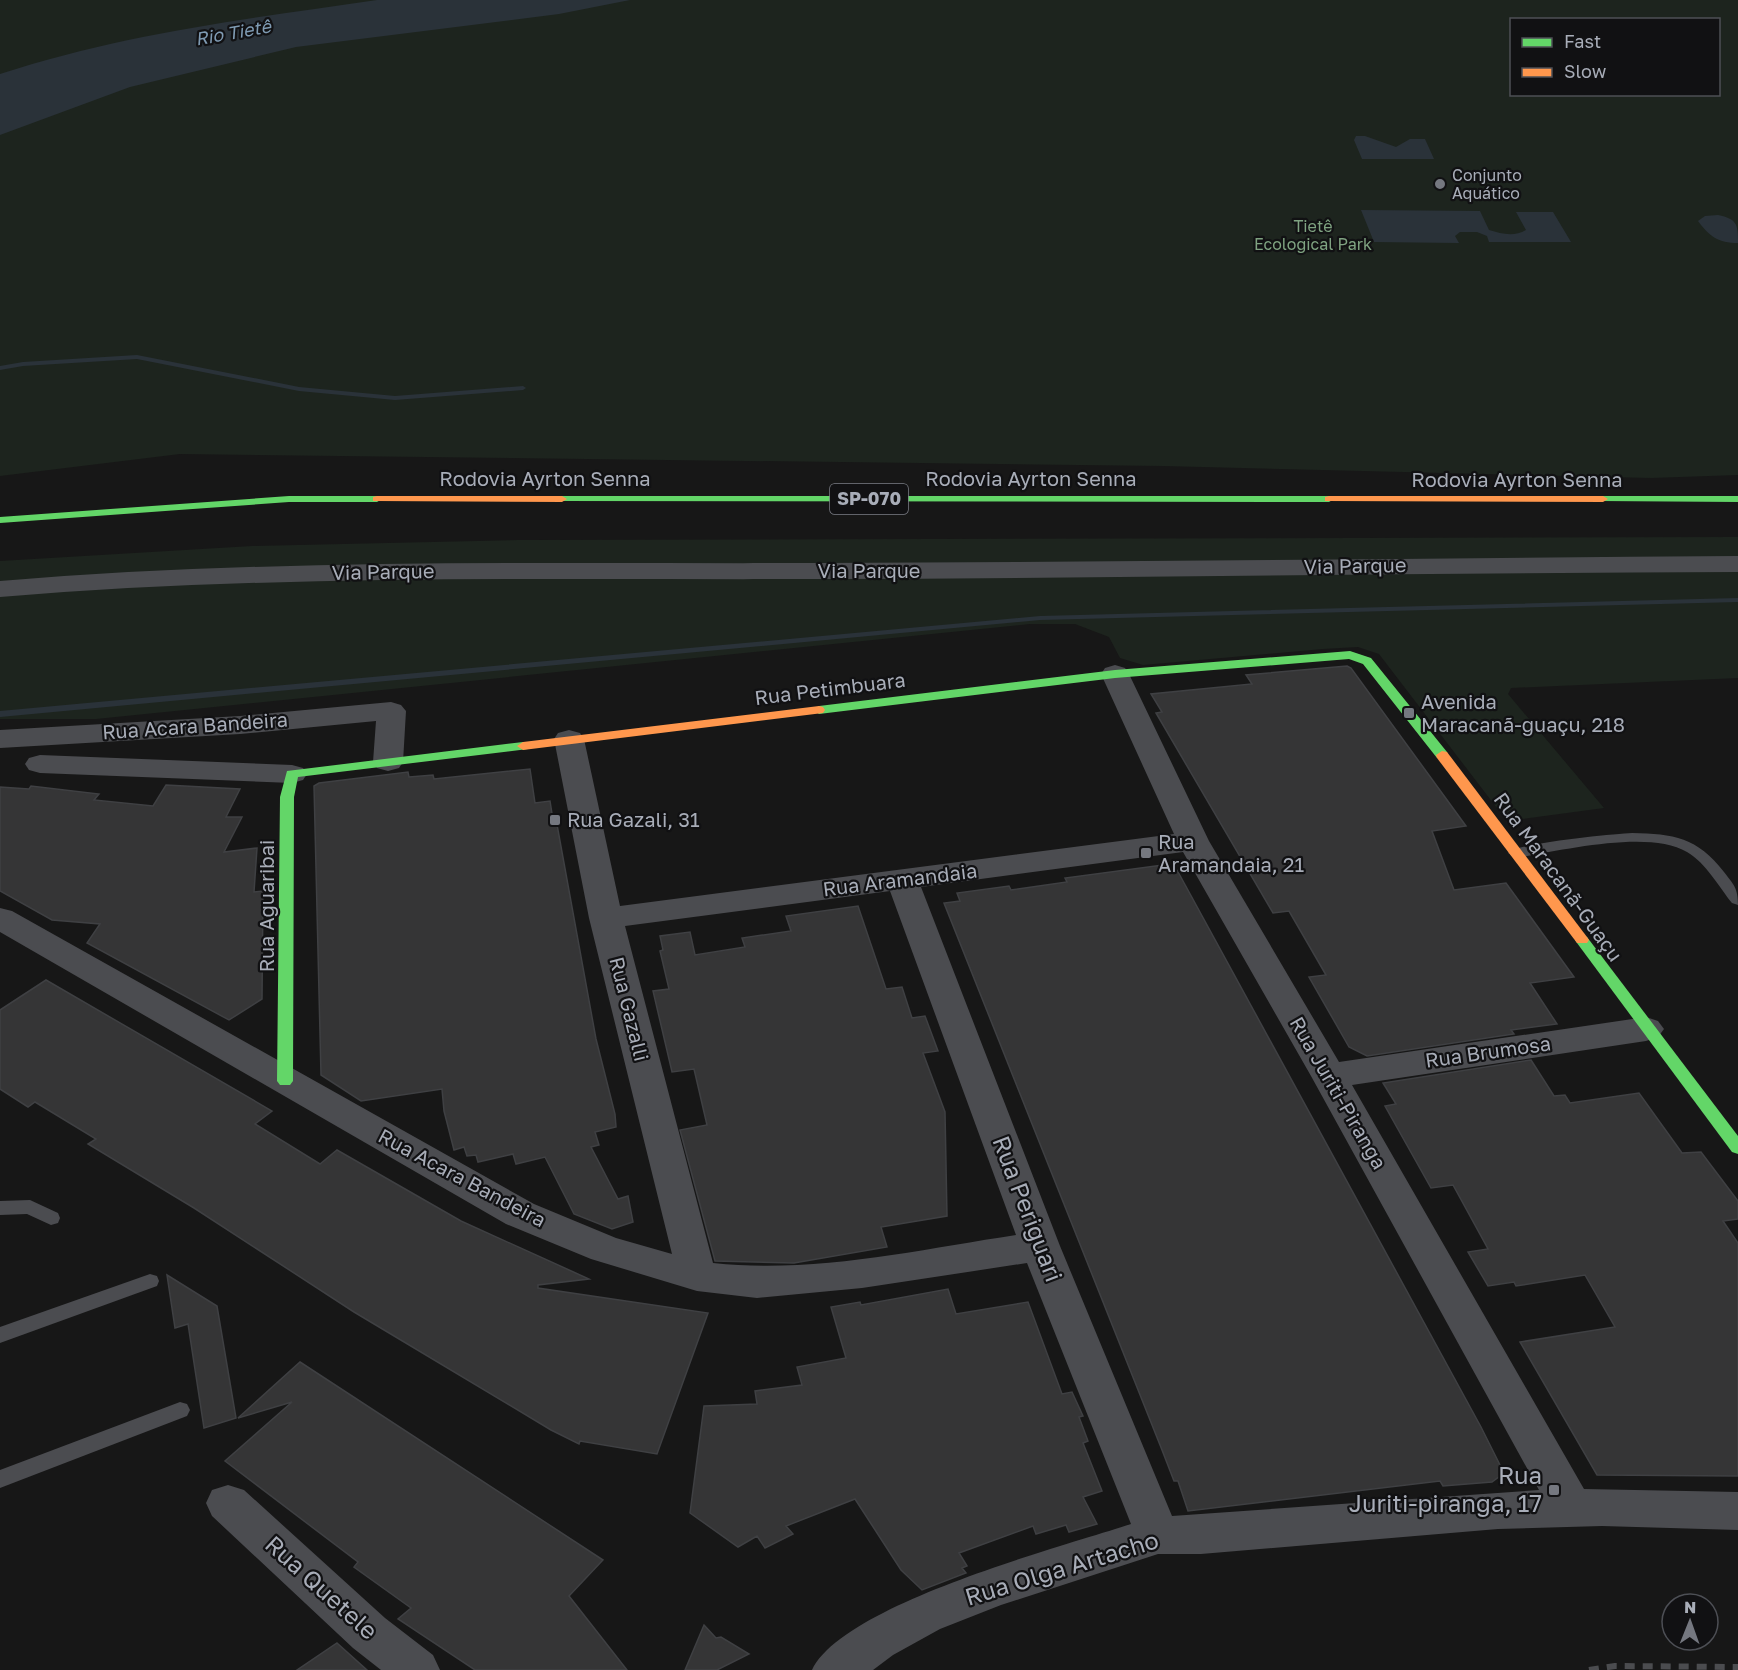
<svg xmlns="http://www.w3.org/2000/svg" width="1738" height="1670" viewBox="0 0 1738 1670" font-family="'Golos Text',sans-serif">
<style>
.green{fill:#1d241e;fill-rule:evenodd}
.water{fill:#2a3239}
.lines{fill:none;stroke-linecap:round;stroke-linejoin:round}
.stream{fill:#2a3239;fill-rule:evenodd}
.building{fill:#353536;stroke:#3f4043;stroke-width:1.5}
.lane{fill:#4b4c50;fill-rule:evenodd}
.street{fill:#4b4c50;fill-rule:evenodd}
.fast{fill:#63d668;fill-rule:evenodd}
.slow{fill:#ff974d;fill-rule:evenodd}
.rail{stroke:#4b4c4f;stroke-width:6;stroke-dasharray:10 8;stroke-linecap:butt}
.poi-dot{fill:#757880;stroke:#111113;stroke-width:2}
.labels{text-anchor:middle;stroke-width:4.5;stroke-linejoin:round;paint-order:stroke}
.far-poi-label{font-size:16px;fill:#a8adb8;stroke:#111113;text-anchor:start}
.far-park-label{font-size:16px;fill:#7fa381;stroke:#111113}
.far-water-label{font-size:18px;font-style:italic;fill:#7f9bb3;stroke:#111113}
.shield{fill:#111113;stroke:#7b7e86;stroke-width:1.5}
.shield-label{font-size:18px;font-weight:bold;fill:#a8adb8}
.street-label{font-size:20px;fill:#a8adb8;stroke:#111113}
.poi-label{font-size:20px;fill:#a8adb8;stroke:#111113;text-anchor:start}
.near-street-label{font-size:24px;fill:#a8adb8;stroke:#111113}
.near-poi-label{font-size:24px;fill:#a8adb8;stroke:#111113;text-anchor:end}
</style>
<rect width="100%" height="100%" fill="#171717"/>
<g class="green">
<path d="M0,0H1738V475L1651,478L1162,466L180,454L0,476ZM1512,20H1718V94H1512Z"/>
<polygon points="1738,537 1738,678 1511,688 1508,694 1604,808 1514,820 1503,816 1379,654 1358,647 1323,649 1143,665 1120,658 1109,637 1075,624 1030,624 96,719 0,719 0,561 252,546 519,540"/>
</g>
<g class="water">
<path d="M377,0H630L559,14L296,47L130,87L0,135V74C127,33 246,19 377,0Z"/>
<polygon points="1356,136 1365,136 1396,147 1410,139 1425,139 1434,159 1362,159 1354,140"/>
<path d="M1361,210L1480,211L1489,230C1502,234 1514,237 1526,230L1516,212H1553L1571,242H1489L1487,236L1477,232H1460L1455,236L1459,243L1374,242Z"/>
<path d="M1718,215C1737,219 1738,224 1738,243C1718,243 1709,236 1698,221L1705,216Z"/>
</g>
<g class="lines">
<g class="stream">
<polygon points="137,355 299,387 395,396 523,386 526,388 523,390 395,400 299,391 137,359 23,366 0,370 0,366 23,362"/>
<polygon points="1738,598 1738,602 1040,620 0,717 0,711 1040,616"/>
</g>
</g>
<g class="building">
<polygon points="1347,666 1351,668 1466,826 1432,831 1454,890 1506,883 1574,977 1530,983 1557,1024 1511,1030 1514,1034 1367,1056 1349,1047 1309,977 1326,975 1289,911 1273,913 1156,713 1162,712 1151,694 1252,684 1246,675"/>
<polygon points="530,769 535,803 550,801 553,820 556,819 596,1039 615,1114 616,1127 595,1132 599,1145 591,1147 618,1199 628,1196 633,1222 612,1229 574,1214 545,1157 516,1164 513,1154 478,1162 476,1155 467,1156 464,1147 454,1150 444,1111 442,1089 361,1101 321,1075 314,786 319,783 408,772 409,777 433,775 434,779"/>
<polygon points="166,785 240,789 226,817 242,817 224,852 257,848 254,892 263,891 262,999 229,1020 87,943 100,924 52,920 0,891 0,787 29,789 31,786 99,794 94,800 153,806"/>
<polygon points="1163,865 1177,870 1481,1427 1504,1473 1492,1482 1443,1486 1440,1481 1188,1511 1178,1481 1174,1481 1162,1450 944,903 960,901 957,893 1009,886 1011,890 1067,882 1065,878"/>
<polygon points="858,906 886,989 902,987 912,1018 925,1016 938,1051 923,1053 945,1112 947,1216 881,1227 887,1247 794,1263 715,1261 680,1130 707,1125 694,1069 672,1072 653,991 669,989 660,951 663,950 660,936 690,932 695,955 745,947 742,938 791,931 786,916"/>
<polygon points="46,980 272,1111 255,1124 320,1164 337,1150 461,1221 589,1279 538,1285 538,1288 708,1313 657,1454 580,1441 579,1444 551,1430 354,1312 194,1208 88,1144 96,1139 35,1102 28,1107 0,1089 0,1010"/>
<polygon points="1531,1060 1554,1096 1565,1095 1570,1103 1639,1093 1682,1153 1701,1152 1738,1201 1738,1219 1723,1221 1738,1243 1738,1476 1597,1475 1520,1342 1615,1327 1585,1275 1516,1286 1514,1282 1488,1286 1468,1252 1488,1249 1453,1185 1431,1188 1385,1106 1396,1104 1383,1083"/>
<polygon points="167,1275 217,1306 236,1418 204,1428 188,1324 175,1328"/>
<polygon points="948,1289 956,1314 1028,1302 1062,1394 1072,1392 1083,1416 1079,1417 1088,1441 1083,1443 1102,1491 1083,1497 1097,1524 1069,1532 1066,1525 1036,1534 1033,1526 959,1553 967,1566 962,1568 966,1573 922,1590 901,1570 855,1499 786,1526 793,1534 765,1548 757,1536 738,1547 690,1513 704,1406 757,1404 755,1391 802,1385 797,1367 846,1358 831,1307 860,1302 861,1305"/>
<polygon points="300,1362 603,1560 569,1596 627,1670 475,1670 398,1619 411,1608 354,1567 358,1562 225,1461 292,1402 238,1418"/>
<polygon points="704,1625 716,1638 721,1637 749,1654 717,1670 685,1670"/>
<polygon points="337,1643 367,1670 297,1670"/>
</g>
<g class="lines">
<g class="lane">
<path d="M1632,833C1674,834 1697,837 1724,872C1734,885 1738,888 1738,905L1732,903C1719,887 1706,863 1687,852C1649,829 1559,851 1516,858L1508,853C1517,843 1613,834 1632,833Z"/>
<polygon points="30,1200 58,1213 60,1218 58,1223 51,1225 27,1214 0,1215 0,1201"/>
<polygon points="150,1274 157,1276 159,1281 157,1286 0,1343 0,1327"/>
<polygon points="180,1402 187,1404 190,1410 187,1416 0,1488 0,1470"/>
</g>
<g class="street">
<path d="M1738,556V572C1432,573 1126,578 821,579C547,580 273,574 0,597V581C273,558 547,564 821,563C1126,562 1432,558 1738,556Z"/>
<path d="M1115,665L1125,668L1129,674L1209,841L1339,1062L1646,1017L1658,1021L1664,1029L1658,1037L1646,1041L1352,1085L1584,1489L1738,1492V1530L1602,1526L1498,1529L1201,1554H1158L1001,1605L940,1629L893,1655L873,1670H812C843,1604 1061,1547 1131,1524L1027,1263L862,1288L757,1298L697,1291L591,1259L506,1224L0,932V908L12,911L534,1204L616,1238L672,1254L589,918L554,739L558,733L569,730L580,733L584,739L620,906L1174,834L1101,674L1105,668ZM1183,852L1311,1076L1539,1490L1172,1516L1060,1246L921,887ZM890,891L1016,1235C917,1250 813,1274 713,1263L625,926Z"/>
<polygon points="391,702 401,705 406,711 403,762 399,768 388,771 377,768 373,762 376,721 240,734 0,748 0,730 240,716"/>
<polygon points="40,755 292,765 303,768 307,774 303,780 292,783 40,773 29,770 25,764 29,758"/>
<polygon points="228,1485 244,1490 385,1618 433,1655 440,1670 381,1670 353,1648 212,1516 206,1503 212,1490"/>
</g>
<g class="fast">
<polygon points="289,496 377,496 382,499 377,502 289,502 0,523 0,517"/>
<polygon points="562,496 1329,496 1334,499 1329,502 558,501 558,497"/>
<polygon points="1603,496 1738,496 1738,502 1599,501 1599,497"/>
<polygon points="1350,651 1371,658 1447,752 1448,755 1447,758 1437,758 1363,664 1349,659 1115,678 819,714 813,710 819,706 1115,670"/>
<polygon points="523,742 528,743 529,746 528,749 298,777 294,797 293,1081 290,1085 280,1085 277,1081 280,797 287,771"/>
<polygon points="1582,935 1587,937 1738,1136 1738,1154 1732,1152 1577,943 1575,940"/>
</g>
<g class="slow">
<polygon points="377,496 562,496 567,499 562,502 373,501 373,497"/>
<polygon points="1329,496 1603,496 1608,499 1603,502 1325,501 1325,497"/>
<polygon points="819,706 823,707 825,710 823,713 523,750 517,746 523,742"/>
<polygon points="1442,751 1447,752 1587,937 1589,940 1587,943 1577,943 1437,758 1436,755"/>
</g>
<polyline class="rail" points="1589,1670 1615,1666 1738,1667"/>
</g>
<g class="poi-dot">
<circle cx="1440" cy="184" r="6"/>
<rect x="1403" y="707" width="12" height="12" rx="3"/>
<rect x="549" y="814" width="12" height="12" rx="3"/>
<rect x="1140" y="847" width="12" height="12" rx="3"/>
<rect x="1548" y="1484" width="12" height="12" rx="3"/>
</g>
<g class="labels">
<g class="far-poi-label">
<text x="1452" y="181">Conjunto<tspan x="1452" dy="18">Aquático</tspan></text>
</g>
<g class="far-park-label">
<text x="1313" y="232">Tietê<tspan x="1313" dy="18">Ecological Park</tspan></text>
</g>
<g class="far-water-label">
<text transform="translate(233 33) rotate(-10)" y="6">Rio Tietê</text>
</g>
<rect class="shield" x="830" y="484" width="78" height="30" rx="4.5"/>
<g class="shield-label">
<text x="869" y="505">SP-070</text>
</g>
<g class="street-label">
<text x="545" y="486">Rodovia Ayrton Senna</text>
<text x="1031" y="486">Rodovia Ayrton Senna</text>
<text x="1517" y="487">Rodovia Ayrton Senna</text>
<text transform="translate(1355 566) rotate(-1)" y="7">Via Parque</text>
<text x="869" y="578">Via Parque</text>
<text transform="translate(383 572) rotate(-1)" y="7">Via Parque</text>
<text transform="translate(830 689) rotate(-7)" y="7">Rua Petimbuara</text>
<text transform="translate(195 726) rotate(-4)" y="7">Rua Acara Bandeira</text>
<text transform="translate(1558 877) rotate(54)" y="7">Rua Maracanã-Guaçu</text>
<text transform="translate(900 880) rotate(-7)" y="7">Rua Aramandaia</text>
<text transform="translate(267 906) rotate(-90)" y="7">Rua Aguaribai</text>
<text transform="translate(629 1009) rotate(76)" y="7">Rua Gazalli</text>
<text transform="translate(1488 1052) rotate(-8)" y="7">Rua Brumosa</text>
<text transform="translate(1338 1093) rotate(60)" y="7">Rua Juriti-Piranga</text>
<text transform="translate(462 1178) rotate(28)" y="7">Rua Acara Bandeira</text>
</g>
<g class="poi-label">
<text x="1421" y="709">Avenida<tspan x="1421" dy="23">Maracanã-guaçu, 218</tspan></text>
<text x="567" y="827">Rua Gazali, 31</text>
<text x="1158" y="849">Rua<tspan x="1158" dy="23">Aramandaia, 21</tspan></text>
</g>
<g class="near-street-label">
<text transform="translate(1027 1209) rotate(69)" y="8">Rua Periguari</text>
<text transform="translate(1062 1569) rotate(-17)" y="8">Rua Olga Artacho</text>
<text transform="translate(321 1588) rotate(42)" y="8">Rua Quetele</text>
</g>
<g class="near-poi-label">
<text x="1542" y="1484">Rua<tspan x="1542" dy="28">Juriti-piranga, 17</tspan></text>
</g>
</g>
<rect x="1510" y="18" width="210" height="78" fill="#111113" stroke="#4d4f55" stroke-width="1.5"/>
<rect x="1522" y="38" width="30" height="9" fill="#63d668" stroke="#4d4f55" stroke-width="1.5"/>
<text x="1564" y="48" font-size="18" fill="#a8adb8">Fast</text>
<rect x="1522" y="68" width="30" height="9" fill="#ff974d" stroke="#4d4f55" stroke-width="1.5"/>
<text x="1564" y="78" font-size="18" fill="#a8adb8">Slow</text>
<g transform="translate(1690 1622) rotate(1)"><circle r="28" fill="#111113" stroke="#4d4f55" stroke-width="1.5"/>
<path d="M0-4.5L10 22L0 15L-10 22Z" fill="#757880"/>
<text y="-9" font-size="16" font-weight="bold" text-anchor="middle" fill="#a8adb8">N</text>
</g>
</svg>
